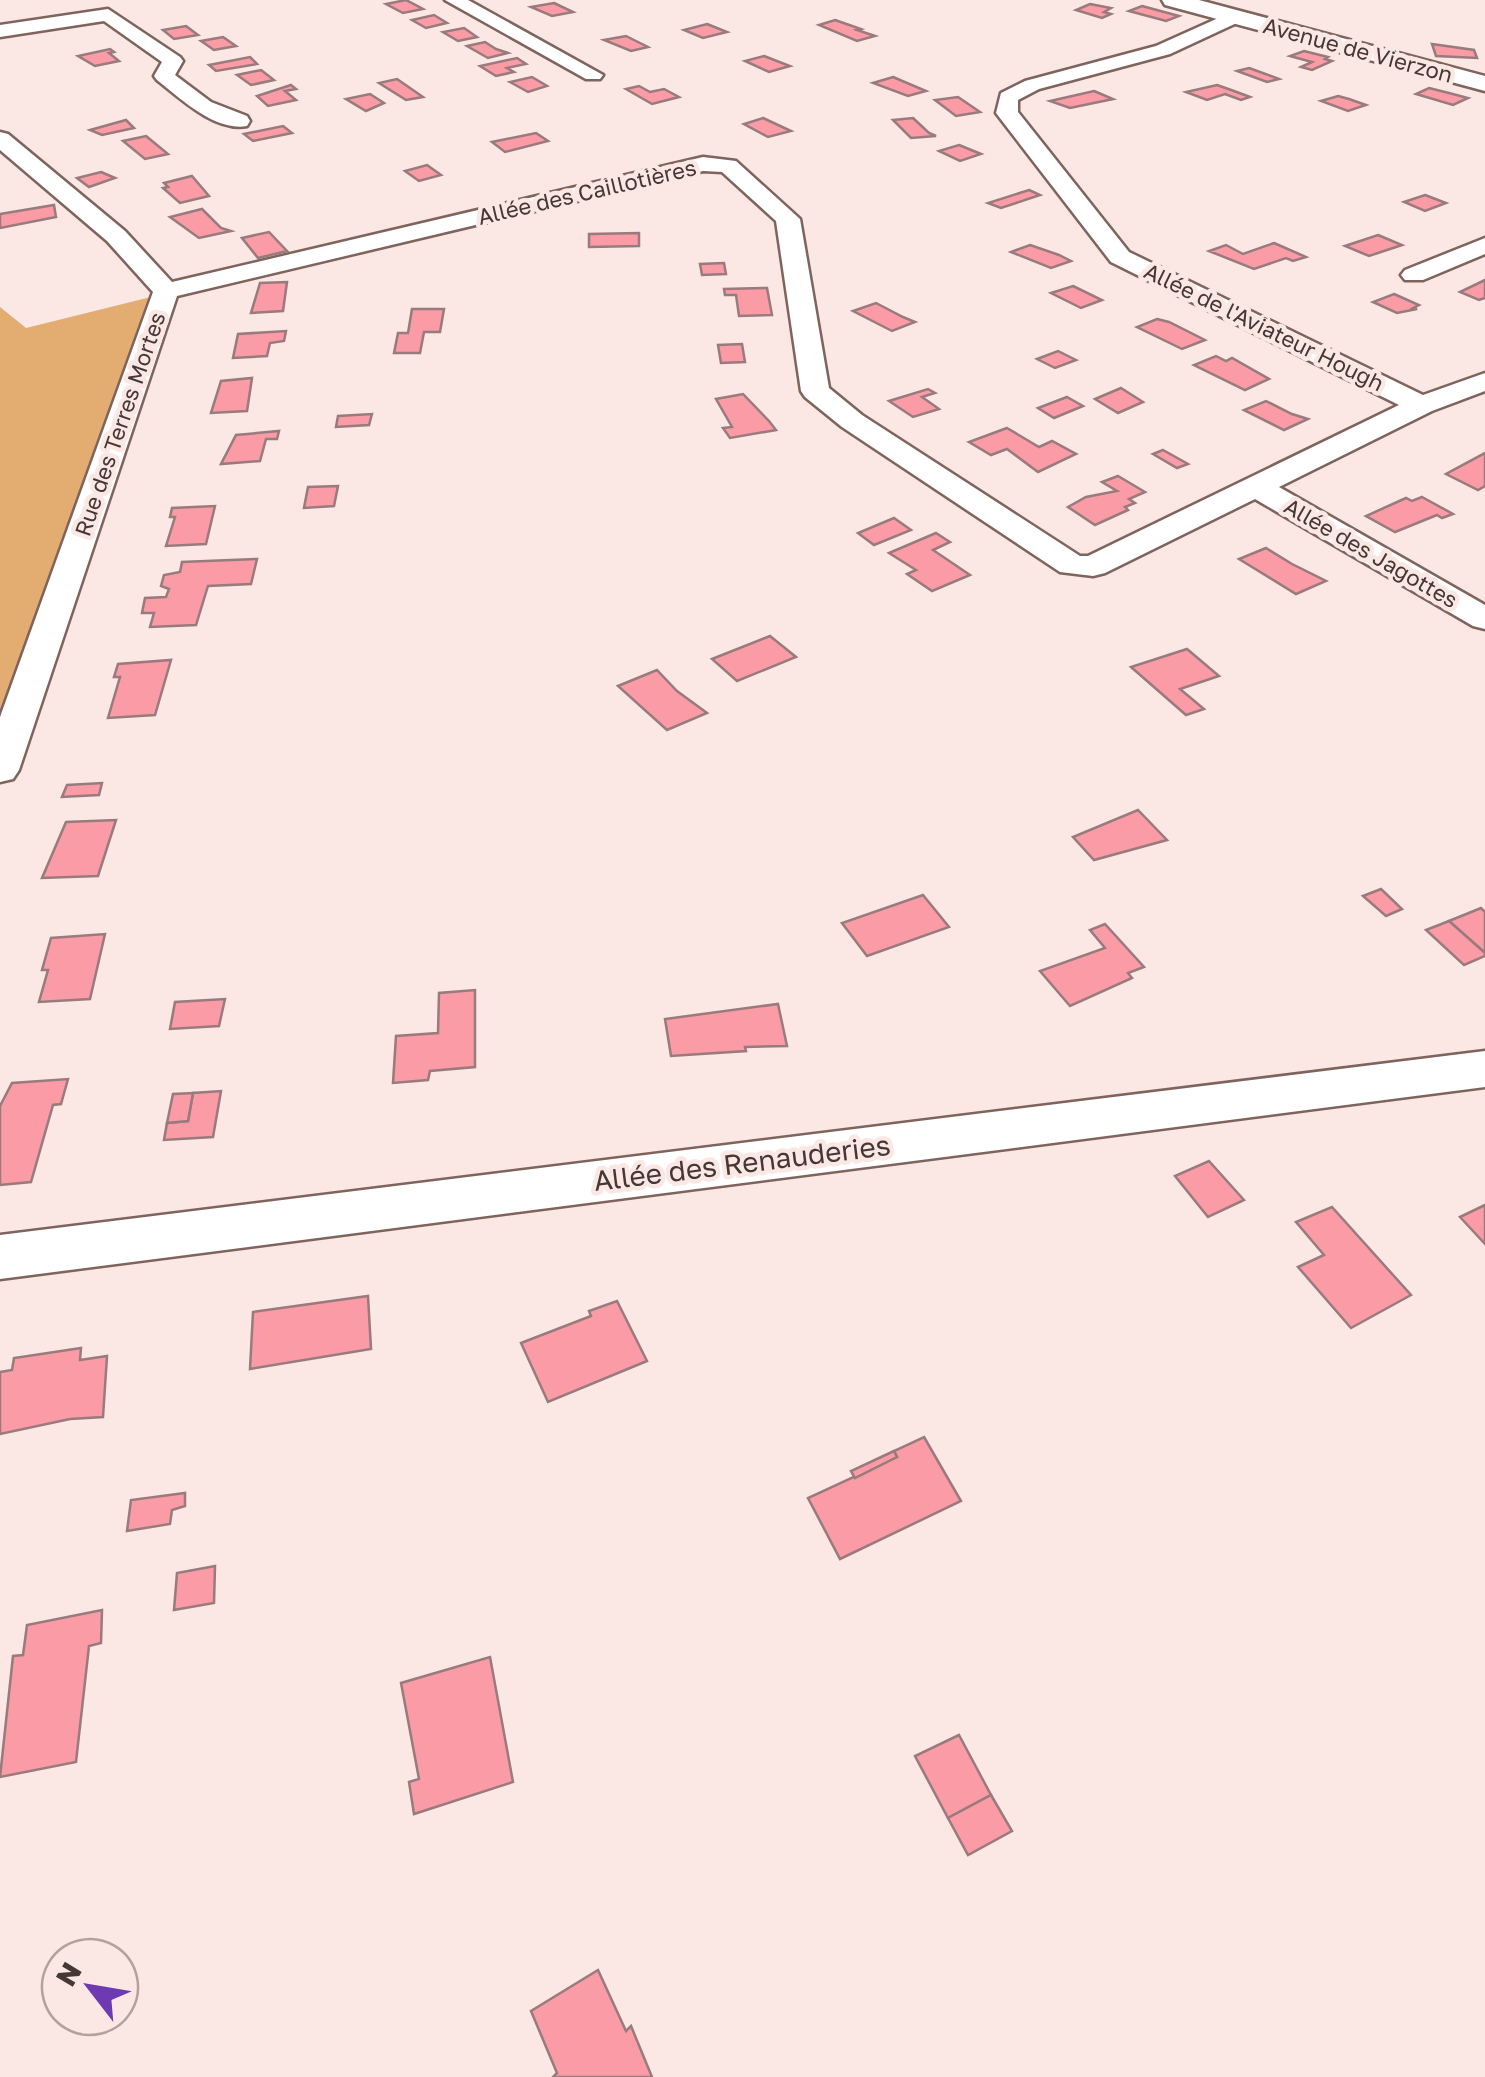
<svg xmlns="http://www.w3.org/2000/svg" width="1485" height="2077" viewBox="0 0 1485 2077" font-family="'Golos Text',sans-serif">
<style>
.green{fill:#e3ad72}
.building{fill:#fa9ba6;stroke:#997a7d;stroke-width:2.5}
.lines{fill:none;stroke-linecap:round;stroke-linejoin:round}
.minor-casing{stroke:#7f635d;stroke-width:5}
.major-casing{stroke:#7f635d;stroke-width:5}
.minor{fill:#fff;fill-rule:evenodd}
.major{fill:#fff;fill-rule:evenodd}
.labels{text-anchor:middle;stroke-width:9;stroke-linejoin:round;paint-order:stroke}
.far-street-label{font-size:22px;fill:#443734;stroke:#fbe7e3}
.street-label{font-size:28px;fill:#443734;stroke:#fbe7e3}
</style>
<rect width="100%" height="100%" fill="#fbe7e3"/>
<polygon class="green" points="167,293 0,734 0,307 26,328"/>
<g class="building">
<polygon points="406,0 423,9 403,13 386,4"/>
<polygon points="554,3 573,12 552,16 531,7"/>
<polygon points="1090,4 1111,8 1104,12 1111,14 1102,18 1076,10"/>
<polygon points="1142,6 1179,16 1166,21 1129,11"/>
<polygon points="434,15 447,23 426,28 412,20"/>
<polygon points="835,20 861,29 857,30 875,36 857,41 819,25"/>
<polygon points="707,24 727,32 703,38 684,30"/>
<polygon points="186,26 198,35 174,39 163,30"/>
<polygon points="464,28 477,37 458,41 443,32"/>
<polygon points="626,36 648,47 631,51 604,40"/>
<polygon points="223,37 236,46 214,50 201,41"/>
<polygon points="485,42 496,49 508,53 488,58 467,46"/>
<polygon points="1432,44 1474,50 1477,58 1436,56"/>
<polygon points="110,49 114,52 109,53 119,61 95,66 78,56"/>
<polygon points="1304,51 1328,57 1325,59 1332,61 1312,70 1301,67 1312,62 1290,56"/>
<polygon points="764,56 790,66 769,72 745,61"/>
<polygon points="250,57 257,64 216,71 209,65"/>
<polygon points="517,58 526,64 507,68 514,72 496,76 480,66"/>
<polygon points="1249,68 1279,79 1267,82 1237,71"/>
<polygon points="261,70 274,80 251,85 237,75"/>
<polygon points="532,77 547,86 528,92 510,82"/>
<polygon points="893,77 926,91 908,96 873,83"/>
<polygon points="397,79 423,97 406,100 379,83"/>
<polygon points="291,85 296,89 285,91 296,100 268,106 257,96"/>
<polygon points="1217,85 1234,91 1250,97 1241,100 1225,94 1207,100 1186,92"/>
<polygon points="639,86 650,92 664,89 679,97 652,104 626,89"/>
<polygon points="1429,88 1449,93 1468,98 1453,105 1416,94"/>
<polygon points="1094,91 1113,99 1070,108 1050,101"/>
<polygon points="370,94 384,103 366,111 346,99"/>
<polygon points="1338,96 1349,99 1366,105 1348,111 1321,101"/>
<polygon points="958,97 980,112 956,116 935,100"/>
<polygon points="763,118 791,131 768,137 744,124"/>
<polygon points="913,118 929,133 936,136 911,138 893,120"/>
<polygon points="126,120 134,128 102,135 90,130"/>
<polygon points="283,126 292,133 253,141 244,134"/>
<polygon points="536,133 548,141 505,152 492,142"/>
<polygon points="146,136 168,154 145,159 123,141"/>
<polygon points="959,145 981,154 960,161 939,151"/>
<polygon points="427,165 441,175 419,181 405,171"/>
<polygon points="101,172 115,178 89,187 77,178"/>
<polygon points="192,176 209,196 180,203 163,188 168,187 164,183"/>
<polygon points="1029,190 1040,195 1001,208 988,203"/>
<polygon points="1425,195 1446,203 1425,211 1404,202"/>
<polygon points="54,205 56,217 0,228 0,214"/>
<polygon points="202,209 221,228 231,231 199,238 170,217"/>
<polygon points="269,232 287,251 258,258 242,238"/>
<polygon points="639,233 639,246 589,247 589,234"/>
<polygon points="1378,235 1402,245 1369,256 1345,246"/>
<polygon points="1274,243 1306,257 1293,261 1286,258 1254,269 1209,251 1226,245 1243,254"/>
<polygon points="1030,245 1059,255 1071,261 1051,268 1011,252"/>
<polygon points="724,263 726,274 702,275 700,264"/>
<polygon points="1485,280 1485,298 1479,300 1460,292"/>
<polygon points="287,282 283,311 251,313 260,283"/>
<polygon points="1073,286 1102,300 1081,308 1051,293"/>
<polygon points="767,288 772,315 739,316 736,295 725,295 724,289"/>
<polygon points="1394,294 1419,305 1413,308 1417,309 1397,313 1373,302"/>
<polygon points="876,303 903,317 915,322 892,331 853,311"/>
<polygon points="412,309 444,309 440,332 424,332 420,353 394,353 398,333 408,333"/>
<polygon points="1157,319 1169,322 1205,340 1182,349 1137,327"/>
<polygon points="286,331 284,341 270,343 267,356 233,358 238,334"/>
<polygon points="742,344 745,362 721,363 718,345"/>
<polygon points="1058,351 1076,360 1055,368 1037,359"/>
<polygon points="1216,356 1226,361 1232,358 1269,379 1245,390 1194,365"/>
<polygon points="252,378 247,411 211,413 221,381"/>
<polygon points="1121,388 1143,402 1118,413 1095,399"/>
<polygon points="928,389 935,393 922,397 939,409 913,417 889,401"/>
<polygon points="743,394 769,421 776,430 730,438 723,428 732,427 716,399"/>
<polygon points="1067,397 1083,406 1054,418 1038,408"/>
<polygon points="1266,401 1292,414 1308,419 1284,430 1244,410"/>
<polygon points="372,414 369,425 336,427 338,416"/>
<polygon points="1007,428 1039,447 1052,441 1076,454 1038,472 1007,449 991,455 969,442"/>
<polygon points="279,431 277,439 266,439 260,461 221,464 236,435"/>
<polygon points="1163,450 1188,464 1177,468 1153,454"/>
<polygon points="1485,453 1485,486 1478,490 1446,474"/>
<polygon points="1118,476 1145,492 1129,499 1135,503 1125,507 1128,510 1095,525 1068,507 1086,497 1117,491 1102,482"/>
<polygon points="338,486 334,506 304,508 308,487"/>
<polygon points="1422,497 1453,514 1442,518 1437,515 1395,532 1366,516 1406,498 1412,501"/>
<polygon points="215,506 206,544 166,546 175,517 170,517 172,508"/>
<polygon points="894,518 911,530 874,545 858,533"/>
<polygon points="936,533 950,542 933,550 970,575 932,591 907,574 916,570 889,553"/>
<polygon points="1266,548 1292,564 1326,581 1296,594 1239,559"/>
<polygon points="257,559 251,584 208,586 196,625 150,627 154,613 142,613 145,598 166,597 169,589 161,586 164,575 180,572 182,562"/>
<polygon points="770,636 796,657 737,681 712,659"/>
<polygon points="1187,649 1219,676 1180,689 1204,709 1186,715 1131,667"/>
<polygon points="171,660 155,715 108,718 120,677 114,677 118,664"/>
<polygon points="657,670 677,691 707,713 667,730 618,686"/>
<polygon points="102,783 99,795 62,797 67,785"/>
<polygon points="1138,810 1167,840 1094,860 1073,837"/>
<polygon points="116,820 98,876 42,878 66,822"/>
<polygon points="1381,889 1402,909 1386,916 1363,896"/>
<polygon points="923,895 949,927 867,956 842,923"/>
<polygon points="1481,908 1485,912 1485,953 1449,921"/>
<polygon points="1449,921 1485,953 1485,956 1464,965 1426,930"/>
<polygon points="1105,924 1144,967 1128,973 1132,978 1070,1006 1040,971 1105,948 1090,930"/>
<polygon points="105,934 90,999 39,1002 48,970 42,970 51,938"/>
<polygon points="475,990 475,1067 430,1071 428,1080 393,1083 396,1036 438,1033 439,993"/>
<polygon points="225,999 219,1026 170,1029 175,1002"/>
<polygon points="778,1004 787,1046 745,1047 746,1051 671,1056 665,1019"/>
<polygon points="68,1079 61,1104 53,1105 31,1182 0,1185 0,1106 12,1083"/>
<polygon points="221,1091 213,1137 164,1140 167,1123 188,1121 193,1093"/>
<polygon points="193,1093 188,1121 167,1123 173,1094"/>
<polygon points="1209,1161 1244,1200 1208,1217 1175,1176"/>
<polygon points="1485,1205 1485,1244 1460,1217"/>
<polygon points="1332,1207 1411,1295 1351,1328 1298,1267 1324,1255 1296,1222"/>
<polygon points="368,1296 371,1349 250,1369 253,1312"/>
<polygon points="617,1301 647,1361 548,1402 521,1343 591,1316 589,1311"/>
<polygon points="81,1348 80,1360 107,1356 103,1417 70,1419 0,1434 0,1372 12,1370 14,1358"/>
<polygon points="924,1437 961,1501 840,1559 808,1498 897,1457 894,1451"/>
<polygon points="894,1451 897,1457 855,1478 851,1471"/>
<polygon points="185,1493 185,1506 172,1510 170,1524 127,1531 131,1500"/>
<polygon points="215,1566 214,1603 174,1610 177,1573"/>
<polygon points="102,1610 101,1643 89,1646 76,1762 0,1777 13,1656 23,1655 27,1625"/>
<polygon points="490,1657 513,1782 414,1814 409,1782 419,1779 401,1683"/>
<polygon points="959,1735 991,1795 948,1818 915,1756"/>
<polygon points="991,1795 1012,1831 968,1855 948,1818"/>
<polygon points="598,1970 626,2031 631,2026 652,2077 553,2077 557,2073 531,2011"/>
</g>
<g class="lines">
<g class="minor-casing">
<g id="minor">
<polygon points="445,0 468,0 603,75 600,79 586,79"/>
<path d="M108,9L180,57L183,61L175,75L211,102L247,116L250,121L247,126C215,132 180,98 157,80L154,76L162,62L104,21L0,37V25Z"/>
<polygon points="1234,11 1243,17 1241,21 1170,54 1039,89 1018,100 1018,112 1129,252 1423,395 1485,373 1485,391 1432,411 1279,487 1485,605 1485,629 1473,626 1255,499 1105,573 1093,576 1060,572 842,427 805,397 801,391 776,221 722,172 703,171 177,296 19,770 13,779 0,782 0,717 153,292 107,241 0,150 0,132 8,134 125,231 172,282 703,157 736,161 800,219 829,388 862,415 1080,556 1088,556 1399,405 1111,262 996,113 1001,93 1025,81 1156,46"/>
<polygon points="1485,238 1485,254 1423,280 1405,280 1401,275 1405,270"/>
<polygon points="1485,1051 1485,1087 0,1279 0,1235"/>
</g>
</g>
<g class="major-casing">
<polygon id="major" points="1162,0 1199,0 1485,76 1485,91 1165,5"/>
</g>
<use href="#minor" class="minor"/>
<use href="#major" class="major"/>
</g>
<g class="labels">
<g class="far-street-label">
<text transform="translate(1358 50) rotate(15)" y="8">Avenue de Vierzon</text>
<text transform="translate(587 192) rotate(-13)" y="8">Allée des Caillotières</text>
<text transform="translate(1264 327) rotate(26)" y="8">Allée de l'Aviateur Hough</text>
<text transform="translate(120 424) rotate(-71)" y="8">Rue des Terres Mortes</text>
<text transform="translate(1371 553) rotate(30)" y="8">Allée des Jagottes</text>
</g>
<g class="street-label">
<text transform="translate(742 1163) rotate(-7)" y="10">Allée des Renauderies</text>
</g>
</g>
<g transform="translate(90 1987) rotate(301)"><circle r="48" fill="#fbe7e3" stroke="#b2a19d" stroke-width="2.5"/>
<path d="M0-8L18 38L0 25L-18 38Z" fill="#6e3ab1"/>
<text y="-15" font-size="28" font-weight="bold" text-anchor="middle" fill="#443734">N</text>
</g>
</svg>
